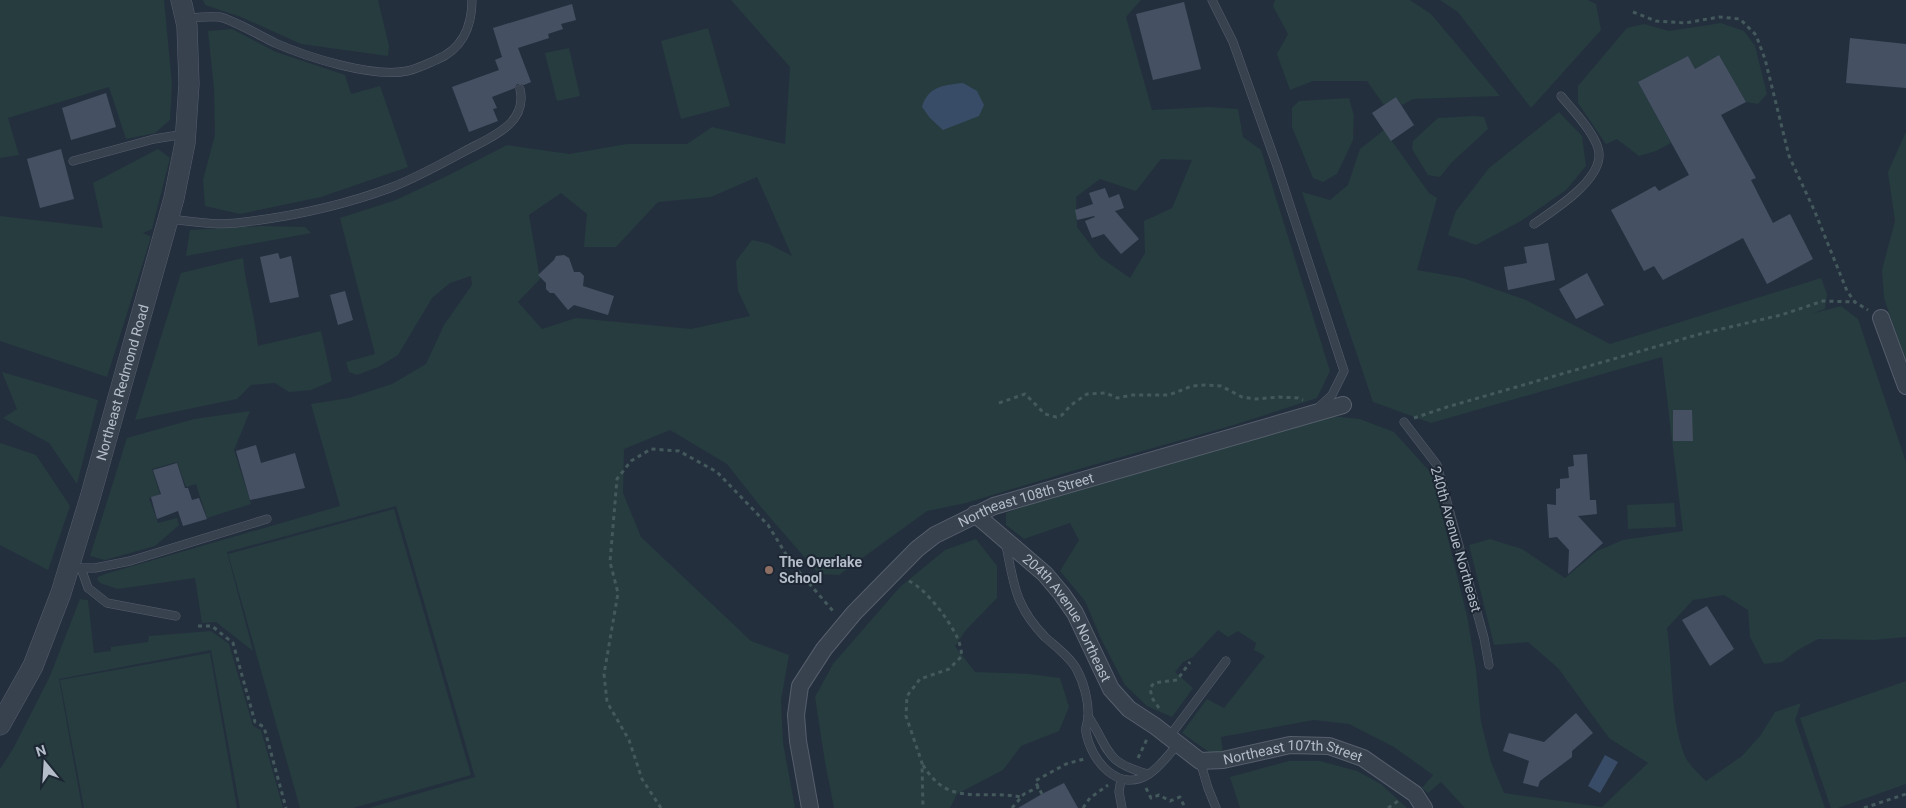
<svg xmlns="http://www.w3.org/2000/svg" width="1906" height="808" viewBox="0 0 1906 808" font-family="Roboto,sans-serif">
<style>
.green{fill:#263c3f;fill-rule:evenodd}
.water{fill:#394c67}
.building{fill:#455162}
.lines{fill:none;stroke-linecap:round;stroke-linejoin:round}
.service-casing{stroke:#565f6c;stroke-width:9}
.minor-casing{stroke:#565f6c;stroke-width:18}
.tertiary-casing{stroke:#565f6c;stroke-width:21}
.path{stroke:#44595c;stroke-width:3;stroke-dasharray:4 4;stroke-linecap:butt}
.service{stroke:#38414e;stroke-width:8}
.minor{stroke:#38414e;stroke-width:16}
.tertiary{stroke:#38414e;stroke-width:20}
.education-dot{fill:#8d6e63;stroke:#1d2633;stroke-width:2}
.labels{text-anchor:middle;stroke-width:4;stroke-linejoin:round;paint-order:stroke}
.street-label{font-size:14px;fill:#b4bcc9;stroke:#1d2633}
.poi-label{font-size:14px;font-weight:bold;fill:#b4bcc9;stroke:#1d2633;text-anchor:start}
</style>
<rect width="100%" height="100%" fill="#242f3e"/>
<g class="green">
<polygon points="0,0 164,0 172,84 170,120 155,133 126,139 109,87 8,118 19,155 0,158"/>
<polygon points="203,0 378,0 389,46 388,56 301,44 241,17 205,5"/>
<path d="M731,0H1141L1126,17L1152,110L1208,107L1238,109L1243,137L1261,150L1330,371L1317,398L1234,425L1079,469L966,503L927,511L839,575L819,574L760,506L727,464L670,430L624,449L623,493L641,537L751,641L789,655L781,700L783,743L795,808H369L475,777L396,506L227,552L253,651L216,622L202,623L195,578L118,589L100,583L97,579L98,577L105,574L340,506L311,404L349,398L392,384L426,364L444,325L472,285L471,276L450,283L432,298L398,355L378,367L357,375L349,372L346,362L375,354L340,218L396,200L447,176L507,145L569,154L627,144H687L712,127L785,144L790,67ZM1161,159L1192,160L1172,208L1144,221L1145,253L1130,278L1100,257L1077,227L1076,197L1100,179L1136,191ZM757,177L792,256L769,244L752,240L736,261L738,291L750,316L691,329L576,318L542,329L518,302L540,279L529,215L561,193L587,214L584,247H616L658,202L711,197Z"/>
<polygon points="1275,0 1410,0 1431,14 1500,96 1413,99 1402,105 1396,97 1384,105 1367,81 1313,81 1290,90 1277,54 1288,34 1273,6"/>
<polygon points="1440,0 1588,0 1596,4 1601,30 1531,108 1458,12"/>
<polygon points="1721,23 1744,31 1755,46 1767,94 1758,104 1746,102 1719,55 1695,69 1688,56 1638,82 1671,143 1656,151 1639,156 1617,139 1606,144 1578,103 1578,86 1627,28 1644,24 1669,31"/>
<polygon points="708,28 730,106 681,119 661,41"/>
<polygon points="232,29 276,52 345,75 351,94 380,86 408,167 321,197 240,214 205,206 203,180 215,135 214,89 208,31"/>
<polygon points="569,48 580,96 557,101 545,53"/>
<polygon points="1349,98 1354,116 1353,140 1337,174 1323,182 1313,178 1292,127 1292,108 1299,101"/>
<polygon points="1559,112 1582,136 1586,166 1566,190 1521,221 1476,245 1448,235 1456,211 1489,168"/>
<polygon points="1475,116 1484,117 1488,129 1451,163 1440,177 1428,175 1412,149 1413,141 1438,118"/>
<path d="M1384,130L1429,193L1437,198L1417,270L1463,278L1526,300L1610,344L1821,278L1827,294L1825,309L1811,314L1841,306L1858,319L1906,462V637L1873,640L1818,639L1798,650L1782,662L1764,664L1750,637L1748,610L1724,595L1693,600L1667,628C1673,669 1670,715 1684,754C1687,763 1699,774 1706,781L1742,756L1760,736L1775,712L1801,703L1795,720L1825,808H1465L1441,782L1428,793L1422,788L1433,775L1394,747L1349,724L1314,720L1221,737L1223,754L1209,752L1182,733L1207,699L1224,708L1265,656L1254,650L1256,643L1238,631L1228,637L1218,630L1193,657L1183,662L1175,672L1193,688L1172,717L1147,706L1125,685L1102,641L1085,601L1060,571L1079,540L1070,523L1024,539L1006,525V513L1038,501L1330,416L1360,419L1394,432L1432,474L1467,616L1476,669L1481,722L1491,762L1504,793L1602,807L1648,763L1609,738L1558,668L1528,642L1494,645L1469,545L1490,539L1522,549L1565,578L1597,551L1623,540L1683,531L1662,357L1431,423L1373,402L1302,192L1330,200L1348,185L1360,149Z"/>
<polygon points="1906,132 1906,361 1884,298 1882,270 1895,221 1888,172"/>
<polygon points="158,149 170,158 152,229 143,233 151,237 107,377 0,341 0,216 103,228 93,183"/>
<polygon points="262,226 305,227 311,233 186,256 190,230"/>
<path d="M243,258C246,288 255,316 258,346L321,331L332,381L311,390L289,392L275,383L251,385L237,399L135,420L181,273Z"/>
<polygon points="2,372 98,400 77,484 49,443 3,418 17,409"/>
<polygon points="250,411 234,450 251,504 207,518 196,484 186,487 177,462 152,469 160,494 149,498 158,523 177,518 179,525 155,546 105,560 90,556 127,438 194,419"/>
<polygon points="0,443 36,455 70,506 48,570 0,545"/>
<polygon points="1674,503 1676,527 1628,529 1627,505"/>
<polygon points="394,509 471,775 353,808 300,808 228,554"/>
<polygon points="976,539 997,566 997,598 966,630 955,646 975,672 1029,674 1060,678 1069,707 1059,731 1021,746 1003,770 957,794 950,808 834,808 825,762 815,697 833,664 900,587 945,550"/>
<polygon points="80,599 88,600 94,653 111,651 111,647 148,642 149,636 211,631 229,644 253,726 261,730 283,808 240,808 211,650 59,679 82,808 0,808 0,769 13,749 50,676"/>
<polygon points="210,653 237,808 84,808 60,680"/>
<polygon points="1906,681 1906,784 1838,808 1831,808 1800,718"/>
<polygon points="1289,761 1320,761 1357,771 1381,784 1407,808 1240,808 1230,777"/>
</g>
<g class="water">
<path d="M963,83L977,91L984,105L979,116L943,130L930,118L922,107C928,86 944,85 963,83Z"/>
<polygon points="1605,755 1618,762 1600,793 1588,786"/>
</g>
<g class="building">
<polygon points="1184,2 1201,69 1153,80 1136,14"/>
<polygon points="572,4 576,20 561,24 563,29 548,34 549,38 518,48 531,82 524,85 517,84 515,88 492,97 497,108 493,109 498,121 469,132 452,87 499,70 495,60 502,57 493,28"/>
<polygon points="1850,38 1906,44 1906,88 1846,83"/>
<polygon points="1719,55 1746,102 1721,115 1756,178 1751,180 1773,223 1790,214 1813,259 1767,284 1743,238 1663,280 1654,266 1644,271 1611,210 1655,186 1659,191 1689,175 1638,82 1688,56 1695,69"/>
<polygon points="106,93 116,127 71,140 62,108"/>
<polygon points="1396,97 1414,125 1391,141 1372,113"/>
<polygon points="61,149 74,199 40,208 27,159"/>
<polygon points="1105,188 1109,198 1119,194 1124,208 1115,211 1139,239 1121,254 1104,234 1092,238 1085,221 1095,217 1094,216 1077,220 1075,210 1093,204 1089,193"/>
<polygon points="1548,243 1555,280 1508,290 1504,267 1527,263 1524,247"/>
<polygon points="278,253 280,259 291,256 299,297 270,303 260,257"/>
<polygon points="564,255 569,258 574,272 580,272 584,276 583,286 614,296 608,315 574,305 568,310 554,293 550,293 546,289 546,283 538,275 554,260 556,256"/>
<polygon points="1587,273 1604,305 1576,319 1559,289"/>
<polygon points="345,291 353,320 338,325 330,295"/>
<polygon points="1673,410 1692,410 1693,441 1673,441"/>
<polygon points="256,445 261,463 295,453 305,488 250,500 236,451"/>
<polygon points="1587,454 1590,500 1596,500 1597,514 1578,516 1603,543 1568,574 1569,550 1557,537 1549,538 1547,504 1556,505 1556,489 1560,488 1560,479 1569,478 1568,467 1574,466 1573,455"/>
<polygon points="177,463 185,488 188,488 192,500 199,498 207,519 183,526 178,511 157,519 151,497 161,494 153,470"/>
<polygon points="1707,606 1734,649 1710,666 1682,620"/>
<polygon points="1576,713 1593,733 1572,751 1572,757 1540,781 1538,787 1523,783 1529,761 1503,751 1509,733 1544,742"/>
<polygon points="1064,783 1078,808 1018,808 1042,794"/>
</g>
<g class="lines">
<g class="service-casing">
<g id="service">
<polyline points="1212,0 1233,42 1277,166 1344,371 1332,395 1318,408"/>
<path d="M186,19C197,17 208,16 220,17C233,20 261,36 275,43C307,57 372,78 407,71C417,69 427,64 436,60C461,50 472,28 472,0"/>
<polyline points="73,161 154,139 185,134"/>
<path d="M170,219C195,222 220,226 245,222C294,216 344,205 390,188C416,178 441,164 465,151C491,137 528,124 520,89"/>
<path d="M1534,224C1554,210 1597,183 1599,157C1601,139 1572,109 1561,96"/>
<polyline points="1404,422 1437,465 1484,638 1489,665"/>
<path d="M1006,545C1014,585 1015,606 1045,637C1056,647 1070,657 1077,670C1084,683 1089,702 1088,717C1088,722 1085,727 1086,732C1091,761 1119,794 1149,774C1160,767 1170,753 1178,744"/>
<polyline points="70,568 95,568 130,561 267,519"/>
<polyline points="81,568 88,588 107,603 176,616"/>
<path d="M1088,716C1110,749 1103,762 1148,774"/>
<polyline points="1169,737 1226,661"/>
<polyline points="1200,761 1208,788 1216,808"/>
<polyline points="1121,779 1119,792 1122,808"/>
</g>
</g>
<g class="minor-casing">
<g id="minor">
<polyline points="1881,318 1906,386"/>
<path id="s1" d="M975,514L1045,574L1061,593L1075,613L1111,689L1129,709L1155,726L1200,761L1223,760L1290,745L1329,746L1363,758L1415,794L1424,808"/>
<path id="s2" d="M810,808L798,741L796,715L800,686L824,649L854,613L917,549L935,535L994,506L1343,405"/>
</g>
</g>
<g class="tertiary-casing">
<g id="tertiary">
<path id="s3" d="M0,725L33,666L61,593L90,498L174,198L185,143L189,84L187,26L181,0"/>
</g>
</g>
<g class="path">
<polyline points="1633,12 1656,21 1685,23 1719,17 1740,19 1756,35 1765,59 1789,156 1815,212 1847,291 1855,302 1868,310"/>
<polyline points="999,403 1025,394 1045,414 1056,417 1062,415 1071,405 1087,394 1106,393 1117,398 1132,395 1169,395 1192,386 1205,385 1221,386 1242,397 1256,399 1279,397 1298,398 1303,400"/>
<polyline points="1414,418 1447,407 1700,334 1781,315 1823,301 1855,302"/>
<path d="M909,581C926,589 949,620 957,637C960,643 961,650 962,656L949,669L920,679L907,696L906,716L922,763L923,808"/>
<polyline points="198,626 212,626 233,643 255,722 264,727 286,808"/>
<polyline points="1159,708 1152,698 1150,688 1154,683 1177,680 1190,662"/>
<polyline points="1138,758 1147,739"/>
<path d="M923,765C949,808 980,789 1021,797"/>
<polyline points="1146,788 1151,798 1159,795 1170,801 1180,797 1185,808"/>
<polyline points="1042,794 1035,781 1066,764 1084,759"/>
<polyline points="661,808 642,779 629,740 607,702 604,674 618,593 610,562 617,479 631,461 651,449 679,451 717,472 768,525 792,564 834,612"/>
<polyline points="1012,808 1024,794 1039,787"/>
<polyline points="1083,808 1090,798 1108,785"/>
<polyline points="1388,808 1398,801"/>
<polyline points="1864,808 1906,794"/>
</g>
<use href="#service" class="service"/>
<use href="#minor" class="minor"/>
<use href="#tertiary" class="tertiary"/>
</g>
<circle class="education-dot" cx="769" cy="570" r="5"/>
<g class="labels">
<g class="street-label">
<text dy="5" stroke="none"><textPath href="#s3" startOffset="365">Northeast Redmond Road</textPath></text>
<text dy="5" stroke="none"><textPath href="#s2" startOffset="425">Northeast 108th Street</textPath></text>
<text transform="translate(1456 539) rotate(74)" y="5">240th Avenue Northeast</text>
<text dy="5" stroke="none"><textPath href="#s1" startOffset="141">204th Avenue Northeast</textPath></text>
<text dy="5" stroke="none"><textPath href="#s1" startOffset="435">Northeast 107th Street</textPath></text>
</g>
<g class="poi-label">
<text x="779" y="567">The Overlake<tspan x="779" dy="16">School</tspan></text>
</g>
</g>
<g transform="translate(45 763) rotate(342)" stroke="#1d2633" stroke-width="4" paint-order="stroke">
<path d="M0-4L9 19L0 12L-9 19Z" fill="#b4bcc9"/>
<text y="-8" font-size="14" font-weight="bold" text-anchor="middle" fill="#b4bcc9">N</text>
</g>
</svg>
